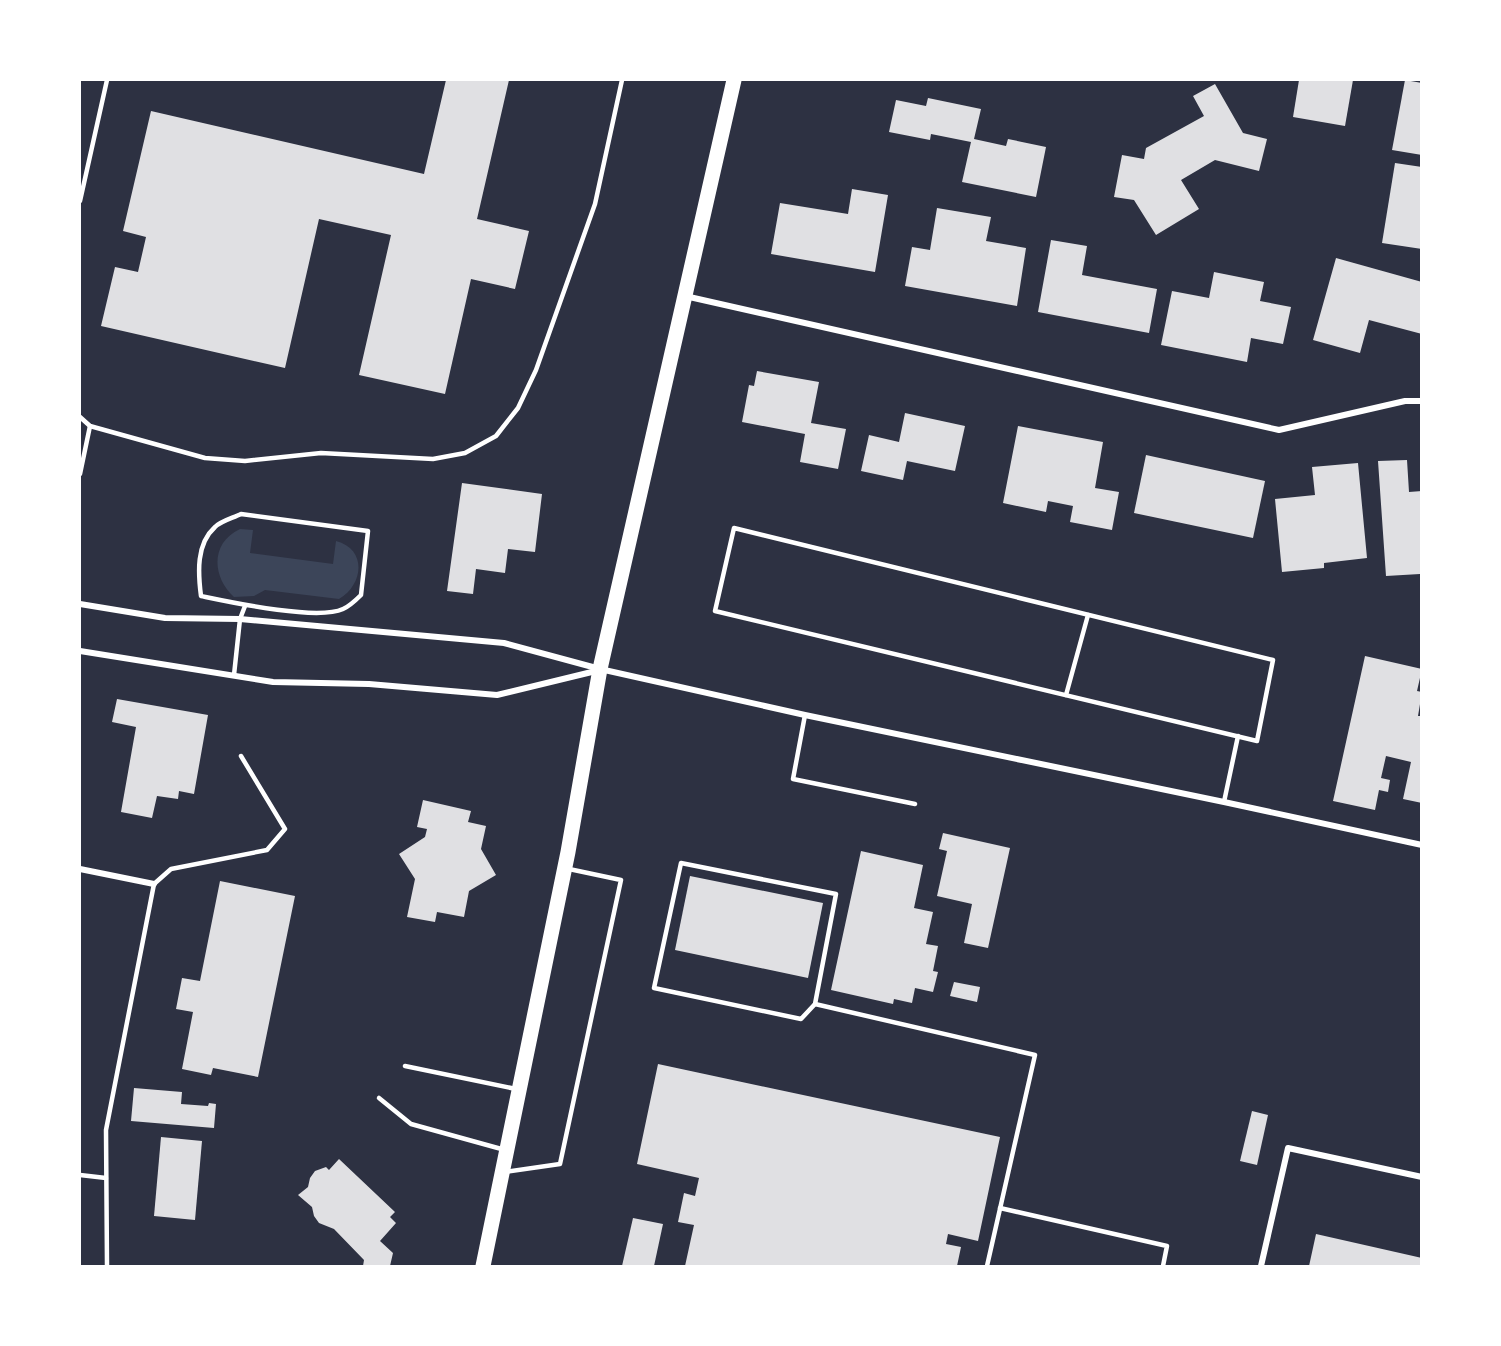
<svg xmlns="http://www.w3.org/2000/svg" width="1501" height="1346" viewBox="0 0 1501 1346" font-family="'Nunito Sans',sans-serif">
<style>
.green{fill:#3c4559}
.building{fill:#e0e0e3}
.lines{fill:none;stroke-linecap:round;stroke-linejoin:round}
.service{stroke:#fff;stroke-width:4.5}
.minor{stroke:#fff;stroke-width:6}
.primary{stroke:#fff;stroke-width:15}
</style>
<rect width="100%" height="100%" fill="#2d3142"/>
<path class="green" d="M240,529L253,530L250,553L333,564L336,541C367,549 364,584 339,599L265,590L254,596L234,597C212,577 210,543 240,529Z"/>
<g class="building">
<polygon points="446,80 509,80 477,219 529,231 515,289 471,279 445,394 359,375 391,235 319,219 285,368 101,326 115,267 138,272 146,237 123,231 151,111 424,174"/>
<polygon points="1299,80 1353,80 1345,126 1293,117"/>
<polygon points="1405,80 1422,83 1422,155 1392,150"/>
<polygon points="1215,84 1243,133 1267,139 1259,171 1215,160 1181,180 1199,209 1156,235 1134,200 1114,197 1122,155 1144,159 1146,148 1204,116 1193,96"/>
<polygon points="928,98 981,109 974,139 1006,146 1008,139 1046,147 1036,197 962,182 971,142 931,134 930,140 889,132 896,100 926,106"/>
<polygon points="1395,163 1422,167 1422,249 1382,243"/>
<polygon points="852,189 888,195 875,272 771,254 780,203 848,214"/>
<polygon points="937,208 991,217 986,241 1026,248 1017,306 905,286 912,247 930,250"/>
<polygon points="1051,240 1087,246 1082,275 1157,289 1149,333 1038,312"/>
<polygon points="1336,258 1422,282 1422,334 1369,320 1360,353 1313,340"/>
<polygon points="1214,272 1264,282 1260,301 1291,307 1283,344 1251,338 1247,362 1161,345 1172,291 1209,298"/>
<polygon points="757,371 819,382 811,423 846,429 838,469 800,462 805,434 742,422 749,385 754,386"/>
<polygon points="905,413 965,426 955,471 907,461 903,480 861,471 869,435 899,442"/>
<polygon points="1018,426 1103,442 1095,488 1119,492 1112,530 1070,522 1073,506 1048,501 1046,512 1003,503"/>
<polygon points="1146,455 1265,481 1253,538 1134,513"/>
<polygon points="1407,460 1409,492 1422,491 1420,574 1386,576 1378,461"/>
<polygon points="1358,463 1367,558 1324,563 1324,568 1282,572 1275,499 1315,495 1312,467"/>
<polygon points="462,483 542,494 535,552 508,549 505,573 476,569 473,594 447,591"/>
<polygon points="1365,656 1422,669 1417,691 1422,692 1418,716 1422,716 1422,803 1403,799 1411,762 1386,756 1381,778 1390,780 1388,792 1379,790 1375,810 1333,801"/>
<polygon points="117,699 208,715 194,794 179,791 178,799 157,796 152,818 121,812 136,727 112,722"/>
<polygon points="423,800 471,811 468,822 486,826 481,849 496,875 469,891 464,917 437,912 435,922 407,917 415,879 399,854 425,837 427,829 417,827"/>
<polygon points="943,833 1010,848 988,948 964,943 972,904 937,896 947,851 939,849"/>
<polygon points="861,851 923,865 914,908 933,912 926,944 938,946 933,971 938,972 933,992 915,988 912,1003 894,999 893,1004 831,990"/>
<polygon points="690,876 823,903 808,978 675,950"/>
<polygon points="220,881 295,896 258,1077 213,1068 211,1075 182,1069 193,1012 176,1009 182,978 200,981"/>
<polygon points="954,982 980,987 977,1002 950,996"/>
<polygon points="658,1064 1000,1137 978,1241 948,1234 946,1244 961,1247 957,1266 685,1266 694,1225 678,1222 684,1193 695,1196 699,1178 637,1164"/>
<polygon points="134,1088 182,1092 181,1104 208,1106 209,1103 216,1104 214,1128 131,1121"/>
<polygon points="1252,1111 1268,1115 1257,1165 1240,1161"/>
<polygon points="161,1137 202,1141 195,1220 154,1216"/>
<polygon points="339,1159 395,1212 390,1217 396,1223 380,1241 393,1253 390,1266 363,1266 364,1260 334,1229 319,1223 314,1216 312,1207 298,1195 308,1187 310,1178 315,1171 326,1167 329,1170"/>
<polygon points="633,1218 663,1224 654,1266 622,1266"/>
<polygon points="1316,1234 1422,1258 1422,1266 1309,1266"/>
</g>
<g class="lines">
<g class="service">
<polyline points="80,201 107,80"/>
<polyline points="80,417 90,426 205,458 245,461 321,453 433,459 465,453 496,436 518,408 536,370 595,204 622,80"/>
<polyline points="80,474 90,426"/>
<path d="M241,514L368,531L361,595C356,600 350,606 343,609C317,621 230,602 201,596C198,573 196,544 215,527C221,521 233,518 241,514Z"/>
<polygon points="734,528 1273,660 1257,741 715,611"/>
<polyline points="234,675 240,619 245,606"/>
<polyline points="1066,695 1088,615"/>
<polyline points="805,715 793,779 915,804"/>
<polyline points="1224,802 1238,736"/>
<polygon points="681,863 836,894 815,1004 801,1019 654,988"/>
<polyline points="815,1004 1035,1055 987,1266"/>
<polyline points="405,1066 516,1089"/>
<polyline points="379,1098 411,1124 505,1150"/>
<polyline points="505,1172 560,1164 621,880 569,869"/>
<polyline points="80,1175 106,1178"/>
<polyline points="1000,1208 1167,1246 1163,1266"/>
<polyline points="107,1266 106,1130 154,884 171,869 267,850 285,829 241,756"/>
</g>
<g class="minor">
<polyline points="685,296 1279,430 1405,401 1422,401"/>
<polyline points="80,604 165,618 240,619 504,643 600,669 805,715 1224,802 1422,845"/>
<polyline points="80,651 273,682 369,684 497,695 600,670"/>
<polyline points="80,869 154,884"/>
<polyline points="1261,1266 1288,1148 1422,1177"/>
</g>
<polyline class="primary" points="483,1266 568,852 600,669 734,80"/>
</g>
<rect width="1501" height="1346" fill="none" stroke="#ffffff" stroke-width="162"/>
</svg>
